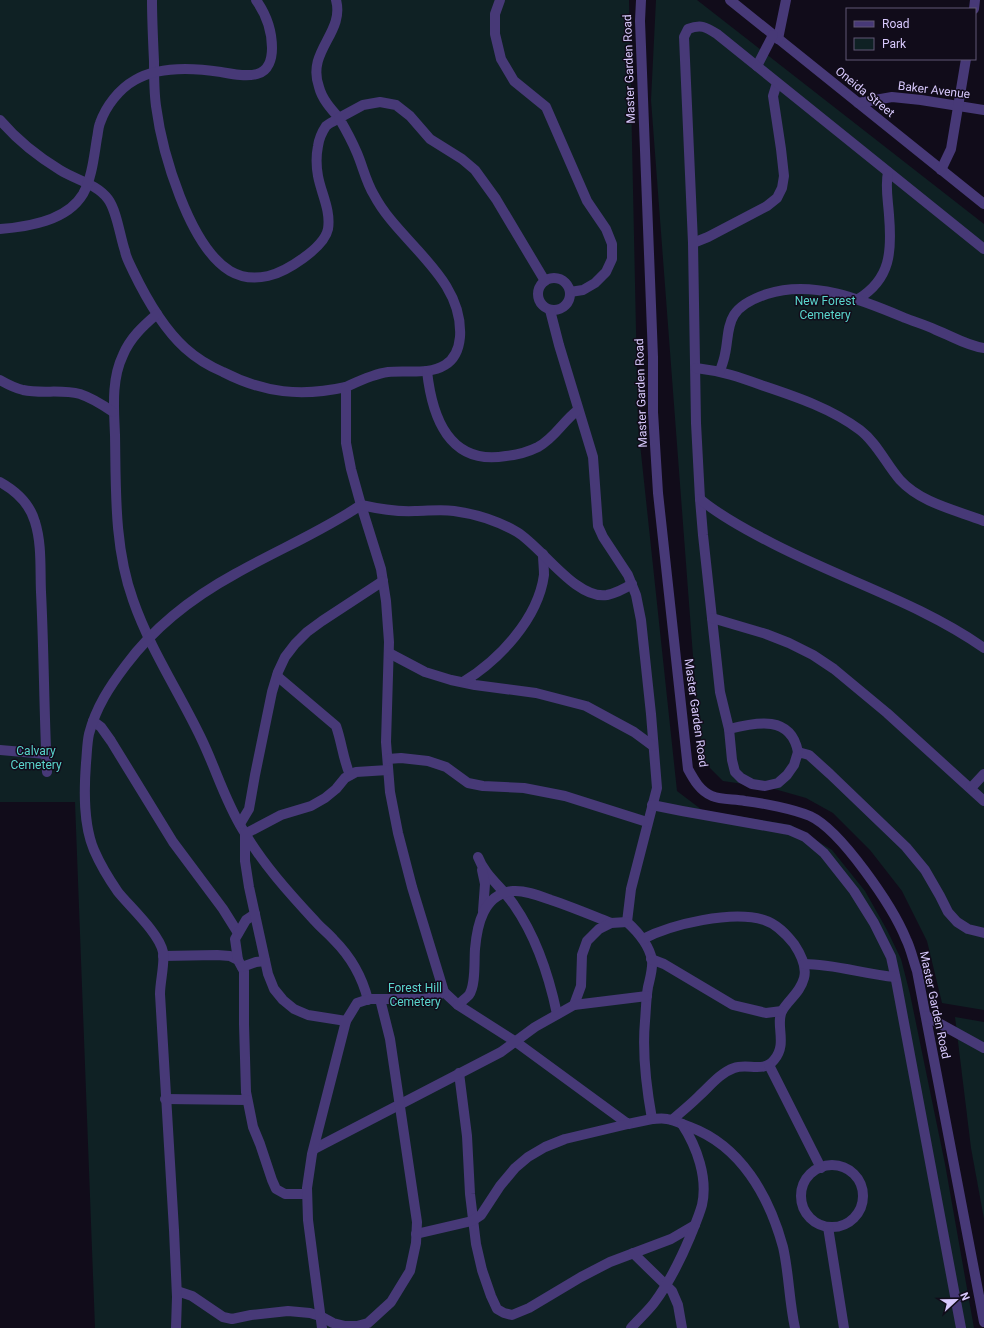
<svg xmlns="http://www.w3.org/2000/svg" width="984" height="1328" viewBox="0 0 984 1328" font-family="Roboto,sans-serif">
<style>
.green{fill:#0f2124}
.lines{fill:none;stroke-linecap:round;stroke-linejoin:round}
.minor{stroke:#473977;stroke-width:10}
.labels{text-anchor:middle;stroke-width:3;stroke-linejoin:round;paint-order:stroke}
.street-label{font-size:12px;fill:#d7c8fc;stroke:#110c1a}
.park-label{font-size:12px;fill:#5ad6cd;stroke:#110c1a}
</style>
<rect width="100%" height="100%" fill="#110c1a"/>
<g class="green">
<polygon points="0,0 629,0 638,425 677,791 702,810 791,825 832,850 865,891 887,930 901,959 910,994 945,1164 974,1328 95,1328 75,802 0,802"/>
<polygon points="656,0 697,0 984,224 984,1010 942,1003 927,941 902,891 870,850 833,813 806,798 771,788 723,781 704,762 697,709 651,100"/>
<polygon points="955,1017 984,1022 984,1219 971,1148"/>
</g>
<g class="lines">
<g class="minor">
<path d="M152,0C152,20 153,40 154,61C154,76 154,91 156,106C162,152 189,246 230,271C242,278 255,279 268,276C286,272 324,248 328,229C331,210 321,193 318,176C316,165 316,156 318,146C319,139 322,132 326,126C329,123 335,121 339,118C331,109 322,99 319,87C306,51 345,33 336,0"/>
<polyline points="500,0 495,14 495,34 501,59 514,81 546,107 587,201 606,229 612,244 612,259 606,272 595,283 583,290 570,292"/>
<path d="M641,0L640,21L653,357V412L658,493L688,769C694,780 700,791 712,796C721,800 734,799 745,801C763,803 793,809 810,816C841,830 893,907 906,939C911,949 913,960 917,971L984,1322"/>
<polyline points="730,0 984,204"/>
<polyline points="974,9 975,0"/>
<polyline points="778,39 786,0"/>
<polyline points="757,66 773,35"/>
<polyline points="858,103 892,97 921,100 984,110"/>
<path d="M0,120C17,140 37,156 60,170C76,180 97,184 108,199C117,211 120,237 125,251C126,258 130,264 133,271C146,298 162,327 185,348C196,358 209,366 223,372C264,393 301,397 346,387"/>
<polyline points="941,170 951,149 966,59"/>
<path d="M0,229C28,227 67,221 83,194C92,178 94,156 97,138C98,134 98,128 100,123C106,106 119,89 135,80C159,66 195,68 221,72C232,74 246,77 257,74C269,71 272,58 272,48C272,30 266,14 256,0"/>
<polyline points="693,243 708,237 767,206 777,198 782,188 784,176 781,149 773,96 777,83"/>
<path d="M984,249L717,34C706,27 701,24 688,29L684,37L693,243L696,423L700,499L703,535L720,692L729,729L732,760L735,772L741,778L752,784L765,786L778,783L787,775L794,765L798,752L809,755L830,774L906,847L925,870L940,896L948,912L957,922L968,929L984,933"/>
<circle cx="554" cy="294" r="16"/>
<path d="M545,281L496,199L475,170L462,159L430,139L410,116L396,105L380,102L363,105L339,118C346,130 352,141 357,153C363,167 366,182 374,195C399,243 464,277 460,337C459,348 455,359 445,365C429,375 407,370 388,372C373,374 359,381 346,387V443L351,469L361,505L381,569L386,601L389,642L386,742L390,792L398,833L412,887L444,992L458,1005L516,1042L628,1124L652,1119C646,1086 642,1054 645,1021C646,1010 646,998 648,987C650,978 653,969 652,960C649,944 638,932 627,922L631,889L657,788L651,714L641,620L636,595L628,575L603,537L598,526L593,457L559,345L550,310"/>
<path d="M858,299C891,279 892,251 889,215C888,200 885,186 888,172"/>
<path d="M157,314C143,326 130,338 123,355C111,380 114,409 115,435C116,490 114,547 133,600C150,649 179,692 201,738C216,769 225,801 243,830C262,863 289,893 315,921C321,928 328,933 334,940C351,957 362,976 368,1000"/>
<path d="M696,368C722,371 739,377 764,386C797,397 832,409 860,430C877,443 886,464 900,480C921,503 956,510 984,521"/>
<path d="M427,371C432,417 449,466 506,456C516,455 528,452 538,447C555,438 563,421 578,410"/>
<path d="M720,371C722,365 724,360 725,354C728,341 727,326 734,315C741,304 755,298 767,294C813,279 862,300 905,318C915,322 926,325 936,330C952,336 967,346 984,348"/>
<path d="M0,380C7,384 15,388 23,390C42,394 61,389 80,394C92,398 103,405 113,412"/>
<path d="M0,482C16,491 30,504 35,522C42,544 40,569 41,592C44,652 44,712 47,772"/>
<path d="M700,499C719,515 741,527 764,539C836,578 917,601 984,648"/>
<polyline points="712,618 766,634 789,643 813,655 834,669 887,713 984,801"/>
<polyline points="389,653 425,672 451,680 475,685 536,693 586,706 634,732 653,746"/>
<path d="M277,676L336,726C342,743 343,759 350,775"/>
<path d="M463,682C499,660 538,619 544,575C544,568 543,561 543,554"/>
<polyline points="93,721 101,727 111,741 173,842 223,909 238,933"/>
<path d="M729,729C757,722 791,715 798,752"/>
<polyline points="0,750 46,754"/>
<polyline points="388,759 401,758 428,761 446,767 468,783 483,786 524,788 565,796 647,822"/>
<polyline points="971,788 984,774"/>
<polyline points="652,805 682,811 789,830 805,837 824,853 854,891 874,923 891,957 896,980 961,1328"/>
<polyline points="240,824 249,809 255,775 272,692 278,672 285,657 295,644 307,632 322,621 383,581"/>
<path d="M478,857C485,876 503,888 514,905C537,938 549,976 557,1014"/>
<polyline points="482,870 485,884 483,911"/>
<path d="M643,939C672,924 732,910 764,920C777,924 786,934 794,944C800,953 807,967 804,978C800,993 789,999 782,1011C775,1025 788,1044 774,1060C764,1073 747,1063 734,1068C720,1073 710,1086 699,1096C690,1105 681,1112 672,1120"/>
<polyline points="163,956 217,955 230,956 238,960 244,971 244,1024 246,1092 253,1127 260,1144 272,1180 276,1189 285,1194 307,1194"/>
<polyline points="651,959 664,964 733,1005 766,1013 782,1011"/>
<polyline points="238,960 235,939 246,920 255,914"/>
<path d="M804,964C834,964 864,974 895,977"/>
<polyline points="242,967 256,962 265,961"/>
<path d="M458,1005C461,1002 466,998 469,995C476,985 474,961 475,949C477,926 483,894 513,891C525,890 540,896 551,900C572,907 591,915 611,923"/>
<polyline points="574,1005 581,986 582,955 587,941 599,929 611,923 627,922"/>
<polyline points="926,1016 984,1048"/>
<polyline points="346,1021 308,1015 294,1009 283,1000 274,989 268,974 249,887 245,861 245,834 281,815 311,806 325,798 336,789 345,778 356,772 388,770"/>
<polyline points="769,1065 821,1168"/>
<polyline points="459,1073 467,1136 470,1194 476,1244 482,1270 491,1296 497,1309 504,1313 512,1315 529,1308 581,1277 610,1262 671,1239 695,1225"/>
<polyline points="165,1099 247,1100"/>
<path d="M652,1119C656,1119 662,1118 667,1119C674,1120 682,1124 690,1127C741,1146 769,1196 783,1247C789,1273 789,1301 795,1328"/>
<polyline points="314,1149 501,1052 535,1027 574,1005 647,996"/>
<circle cx="832" cy="1196" r="31"/>
<polyline points="828,1227 844,1328"/>
<polyline points="416,1234 472,1221 481,1215 500,1186 515,1168 528,1157 545,1147 565,1139 628,1124"/>
<polyline points="633,1253 672,1291 678,1305 682,1328"/>
<polyline points="177,1291 192,1296 223,1317 232,1319 251,1315 288,1311 310,1313 320,1316 333,1323 345,1326 357,1326 368,1323 391,1302 410,1271 416,1243 417,1222 390,1039 380,999"/>
<path d="M176,1328L177,1297L174,1230L160,994C160,982 165,963 163,952C159,933 130,907 118,892C109,879 100,864 94,850C83,824 84,790 86,763C87,753 87,743 89,734C96,707 110,686 126,665C155,626 193,597 235,574C277,550 321,532 361,505C379,509 396,512 415,511C428,511 441,509 454,511C476,514 498,521 517,532C542,547 576,600 607,595C616,593 624,589 632,584"/>
<polyline points="322,1328 308,1220 307,1188 312,1154 346,1021 357,1003 369,999 423,999 435,997 444,992"/>
<path d="M631,1328C638,1320 647,1312 654,1303C669,1283 680,1261 690,1237C694,1227 699,1216 702,1205C708,1178 697,1147 682,1124"/>
</g>
</g>
<g class="labels">
<g class="street-label">
<text transform="translate(629 69) rotate(-92)" y="4">Master Garden Road</text>
<text transform="translate(934 90) rotate(7)" y="4">Baker Avenue</text>
<text transform="translate(865 92) rotate(39)" y="4">Oneida Street</text>
<text transform="translate(641 393) rotate(-92)" y="4">Master Garden Road</text>
<text transform="translate(696 713) rotate(82)" y="4">Master Garden Road</text>
<text transform="translate(935 1005) rotate(78)" y="4">Master Garden Road</text>
</g>
<g class="park-label">
<text x="825" y="305">New Forest<tspan x="825" dy="14">Cemetery</tspan></text>
<text x="36" y="755">Calvary<tspan x="36" dy="14">Cemetery</tspan></text>
<text x="415" y="992">Forest Hill<tspan x="415" dy="14">Cemetery</tspan></text>
</g>
</g>
<rect x="846" y="8" width="130" height="52" fill="#110c1a" stroke="#605774"/>
<rect x="854" y="21" width="20" height="6" fill="#473977" stroke="#605774"/>
<text x="882" y="28" font-size="12" fill="#d7c8fc">Road</text>
<rect x="854" y="38" width="20" height="12" fill="#0f2124" stroke="#605774"/>
<text x="882" y="48" font-size="12" fill="#d7c8fc">Park</text>
<g transform="translate(956 1300) rotate(68)" stroke="#110c1a" stroke-width="3" paint-order="stroke">
<path d="M0-3L7 15L0 10L-7 15Z" fill="#d7c8fc"/>
<text y="-6" font-size="11" font-weight="bold" text-anchor="middle" fill="#d7c8fc">N</text>
</g>
</svg>
